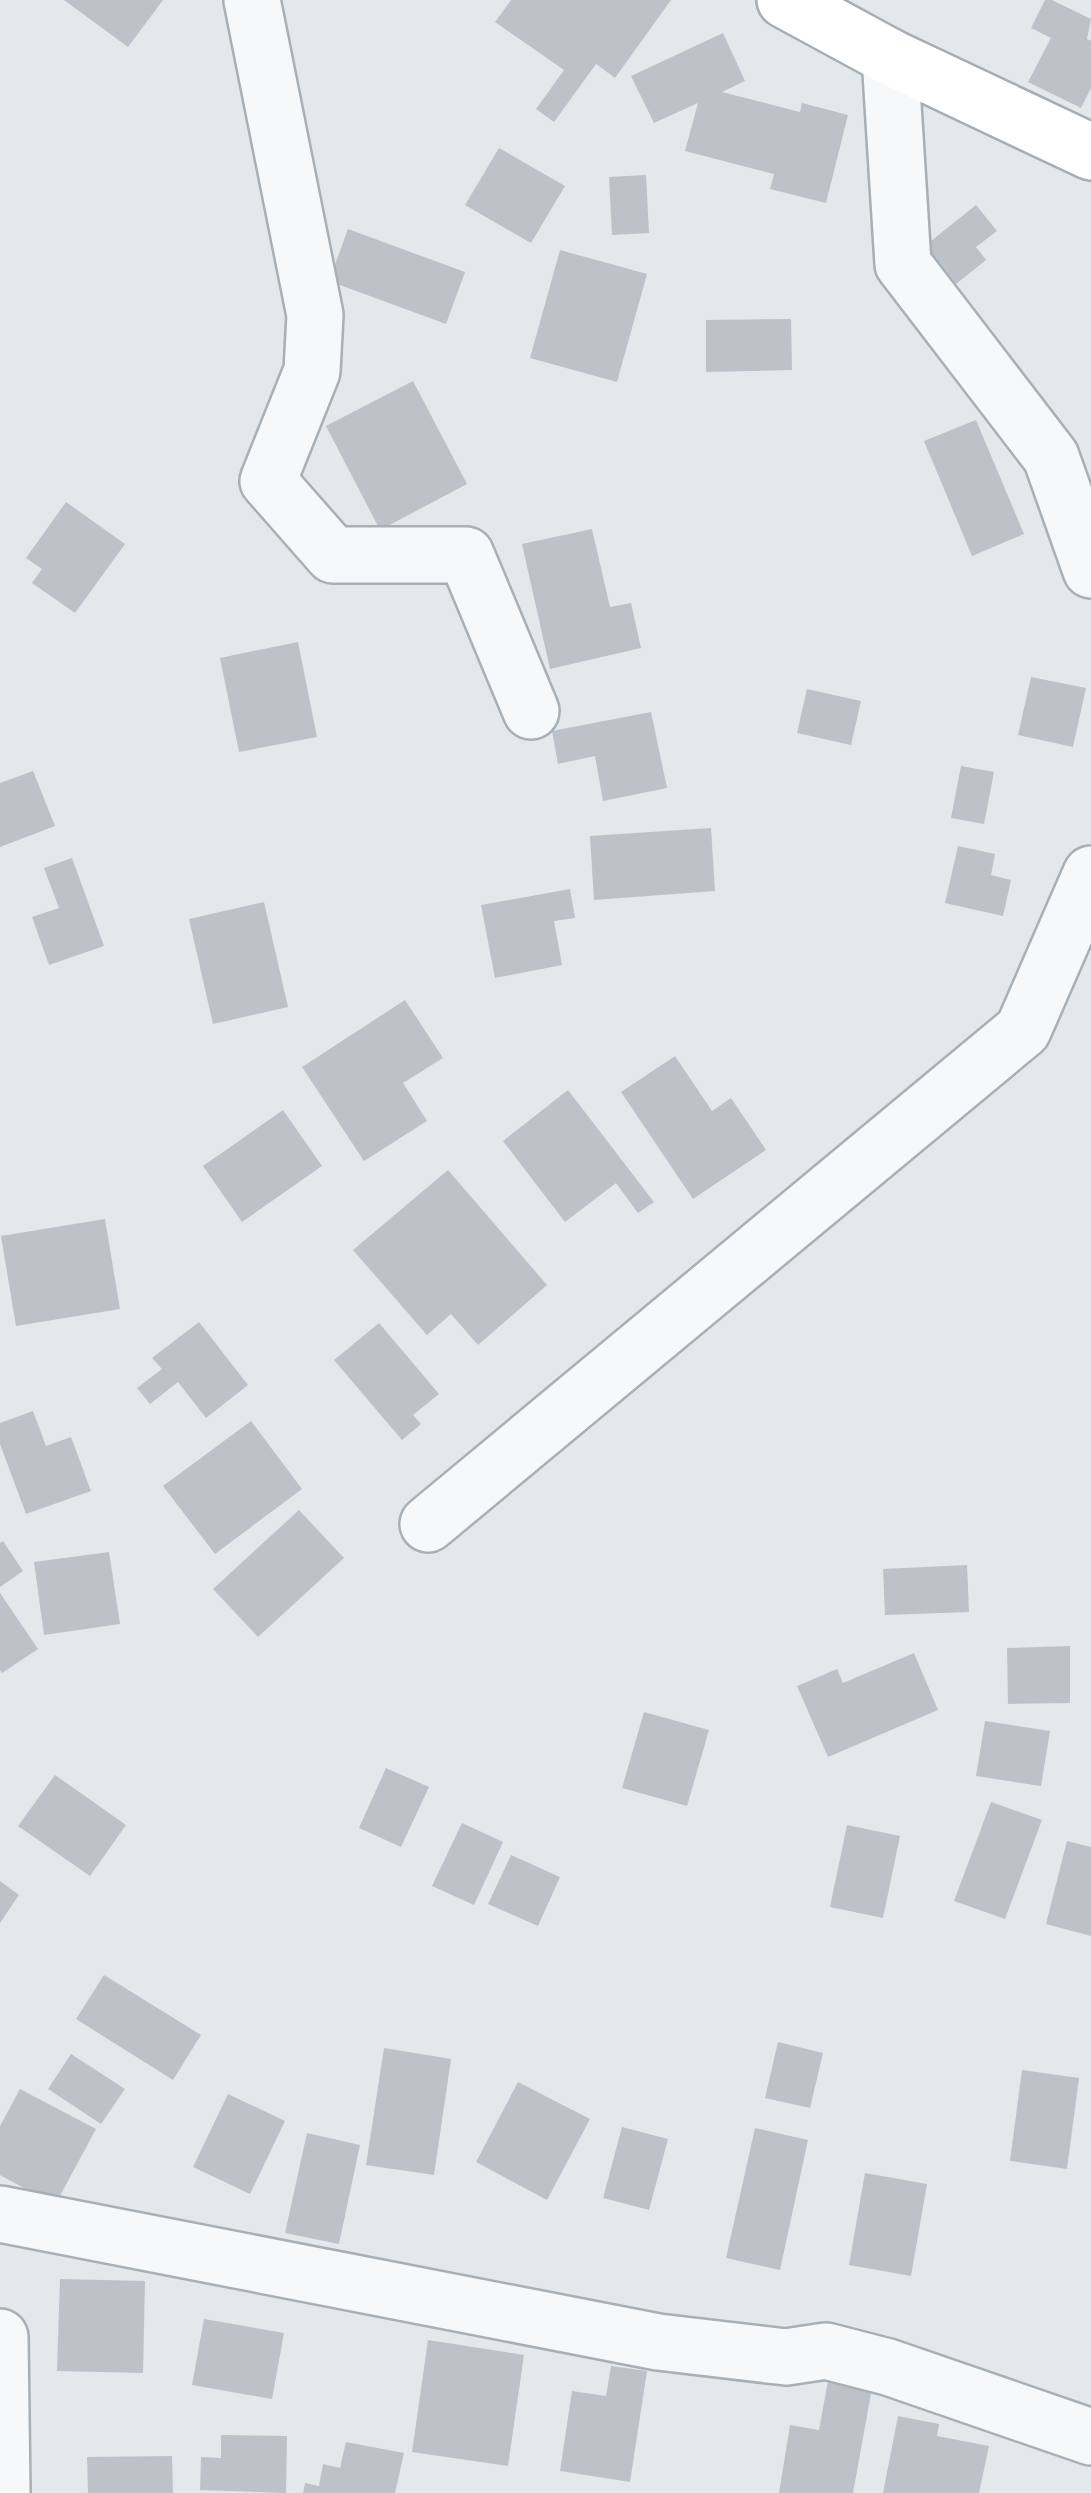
<svg xmlns="http://www.w3.org/2000/svg" width="1091" height="2493" viewBox="0 0 1091 2493" font-family="'Fira Sans',sans-serif">
<style>
.building{fill:#bcc2c7}
.lines{fill:none;stroke-linecap:round;stroke-linejoin:round}
.minor-casing{stroke:#a9b0b5;stroke-width:60}
.major-casing{stroke:#a4aeb6;stroke-width:60}
.minor{stroke:#f7f8f9;stroke-width:55}
.major{stroke:#fff;stroke-width:55}
</style>
<rect width="100%" height="100%" fill="#e4e8eb"/>
<g class="building">
<polygon points="64,0 163,0 128,47"/>
<polygon points="511,0 671,0 615,78 596,64 554,122 536,109 564,70 495,22"/>
<polygon points="1045,0 1052,0 1091,19 1087,39 1091,41 1091,88 1081,108 1028,82 1051,38 1031,28"/>
<polygon points="723,33 745,81 722,92 800,112 802,103 848,115 826,203 770,189 774,174 685,151 698,103 654,123 631,76"/>
<polygon points="499,148 565,186 531,243 465,205"/>
<polygon points="646,175 649,233 612,235 609,177"/>
<polygon points="976,205 997,231 976,247 986,260 956,284 926,245"/>
<polygon points="348,229 465,272 446,324 329,281"/>
<polygon points="560,250 647,274 617,382 530,358"/>
<polygon points="791,319 792,370 706,372 706,320"/>
<polygon points="413,381 467,484 380,530 326,426"/>
<polygon points="976,420 1024,534 972,556 924,441"/>
<polygon points="66,502 125,544 75,613 32,583 42,569 26,558"/>
<polygon points="592,529 610,607 631,603 641,648 550,669 522,544"/>
<polygon points="298,642 317,737 239,752 220,658"/>
<polygon points="1031,677 1086,688 1073,747 1018,735"/>
<polygon points="807,689 861,701 851,745 797,733"/>
<polygon points="651,712 667,788 603,801 595,756 558,764 552,731"/>
<polygon points="961,766 994,772 984,824 951,818"/>
<polygon points="33,771 55,826 0,847 0,783"/>
<polygon points="711,828 715,891 594,900 590,836"/>
<polygon points="958,846 995,854 991,875 1011,880 1003,916 945,903"/>
<polygon points="72,858 104,946 49,965 32,917 59,908 44,868"/>
<polygon points="570,889 575,918 554,921 562,965 495,978 481,905"/>
<polygon points="264,902 288,1007 213,1024 189,919"/>
<polygon points="405,1000 443,1058 403,1083 427,1121 364,1161 302,1067"/>
<polygon points="675,1056 712,1111 731,1098 766,1150 693,1199 621,1092"/>
<polygon points="568,1090 654,1202 638,1213 616,1183 565,1222 503,1141"/>
<polygon points="283,1110 322,1166 242,1222 203,1166"/>
<polygon points="448,1170 547,1285 478,1345 451,1314 427,1335 353,1250"/>
<polygon points="105,1219 120,1309 16,1326 1,1236"/>
<polygon points="199,1322 248,1385 206,1418 178,1382 150,1404 137,1388 162,1369 152,1358"/>
<polygon points="379,1323 439,1394 413,1415 421,1424 402,1440 334,1360"/>
<polygon points="33,1411 46,1446 71,1437 91,1491 26,1514 0,1444 0,1423"/>
<polygon points="251,1421 302,1489 215,1554 163,1486"/>
<polygon points="299,1510 344,1558 258,1637 213,1589"/>
<polygon points="3,1541 23,1571 0,1587 0,1543"/>
<polygon points="109,1552 120,1624 44,1635 34,1562"/>
<polygon points="967,1565 969,1612 885,1615 883,1569"/>
<polygon points="0,1593 38,1649 2,1673 0,1670"/>
<polygon points="1070,1646 1070,1703 1008,1704 1007,1648"/>
<polygon points="914,1653 938,1710 828,1757 797,1686 837,1669 843,1683"/>
<polygon points="644,1712 709,1730 687,1806 622,1788"/>
<polygon points="985,1721 1050,1731 1041,1786 976,1776"/>
<polygon points="386,1768 429,1787 401,1847 359,1828"/>
<polygon points="55,1775 126,1825 90,1876 18,1826"/>
<polygon points="991,1802 1042,1820 1005,1919 954,1901"/>
<polygon points="462,1823 503,1842 474,1905 432,1886"/>
<polygon points="847,1825 900,1836 883,1918 830,1907"/>
<polygon points="1067,1841 1091,1847 1091,1936 1046,1924"/>
<polygon points="511,1855 560,1877 538,1926 488,1904"/>
<polygon points="0,1881 19,1895 0,1923"/>
<polygon points="104,1975 201,2035 173,2080 76,2019"/>
<polygon points="778,2042 823,2053 810,2108 765,2098"/>
<polygon points="384,2048 451,2059 434,2175 366,2165"/>
<polygon points="71,2054 125,2089 101,2124 48,2089"/>
<polygon points="1022,2070 1079,2078 1067,2169 1010,2161"/>
<polygon points="518,2082 590,2119 547,2200 476,2162"/>
<polygon points="20,2089 96,2129 55,2205 0,2175 0,2126"/>
<polygon points="228,2094 285,2121 250,2194 193,2167"/>
<polygon points="622,2127 668,2139 649,2210 603,2198"/>
<polygon points="755,2128 808,2140 780,2270 726,2258"/>
<polygon points="307,2133 360,2145 339,2244 285,2233"/>
<polygon points="865,2173 927,2184 911,2276 849,2265"/>
<polygon points="60,2279 145,2281 143,2373 57,2371"/>
<polygon points="204,2319 284,2333 272,2399 192,2385"/>
<polygon points="428,2340 524,2355 508,2466 412,2452"/>
<polygon points="611,2366 647,2371 630,2482 560,2471 572,2391 606,2396"/>
<polygon points="828,2381 872,2388 853,2493 779,2493 790,2425 819,2430"/>
<polygon points="898,2416 939,2424 937,2436 989,2446 979,2493 883,2493"/>
<polygon points="221,2435 287,2436 286,2493 200,2490 201,2457 221,2458"/>
<polygon points="346,2442 404,2453 395,2493 303,2493 305,2483 319,2486 323,2464 340,2468"/>
<polygon points="172,2456 173,2493 88,2493 87,2457"/>
</g>
<g class="lines">
<g class="minor-casing">
<g id="minor">
<polyline points="252,0 315,315 312,371 268,481 333,555 466,555 531,711"/>
<polyline points="890,57 903,264 1051,457 1091,570"/>
<polyline points="428,1524 1023,1030 1091,874"/>
<polyline points="0,2214 658,2342 786,2357 826,2351 888,2367 1091,2437"/>
<polyline points="0,2337 2,2493"/>
</g>
</g>
<g class="major-casing">
<polyline id="major" points="785,0 890,57 1091,152"/>
</g>
<use href="#minor" class="minor"/>
<use href="#major" class="major"/>
</g>
</svg>
